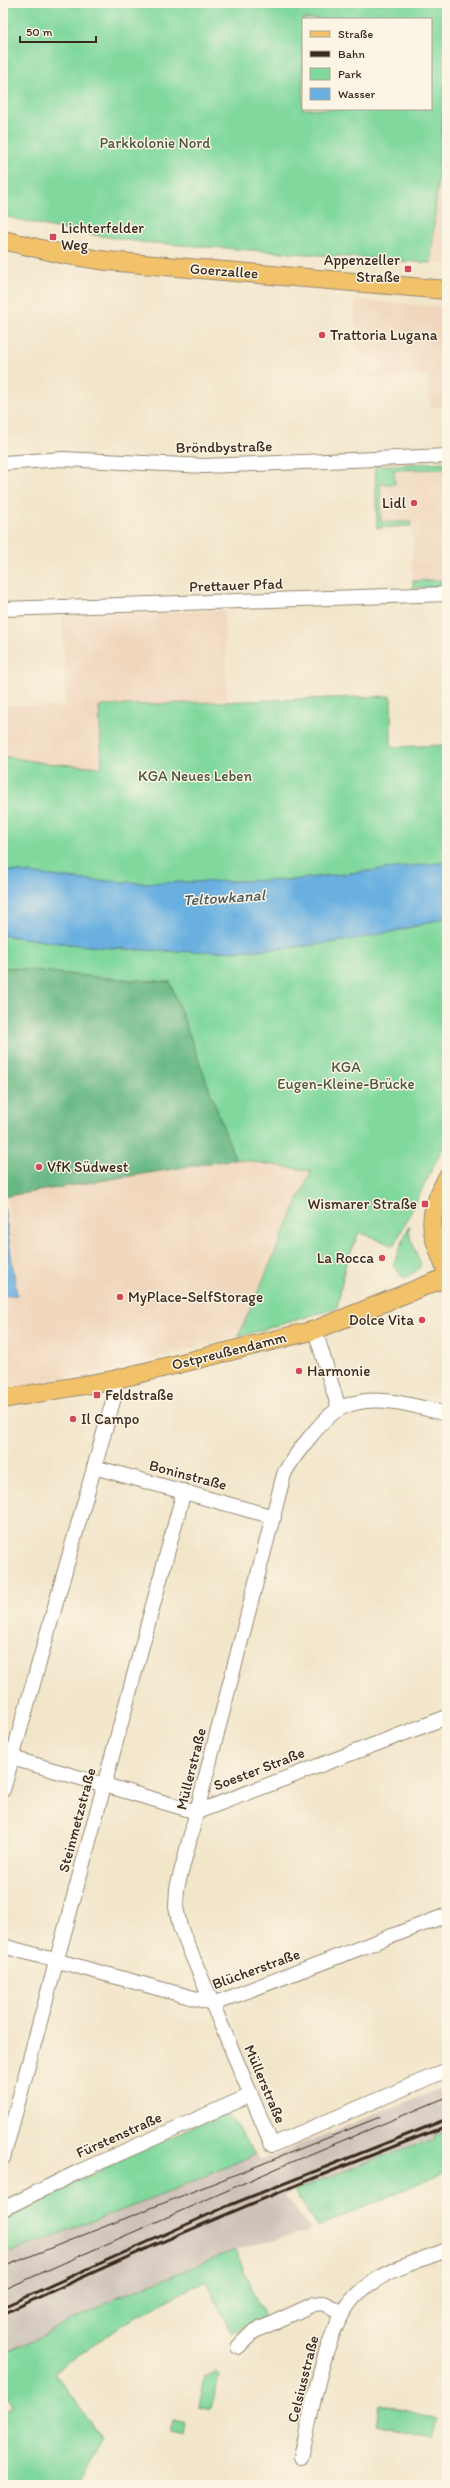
<svg xmlns="http://www.w3.org/2000/svg" width="450" height="2488" viewBox="0 0 450 2488" font-family="Itim,sans-serif">
<style>
.built{fill:#f0d6bc}
.industrial{fill:#cec2b9}
.green{fill:#80d89d;stroke:#5e815e;fill-rule:evenodd}
.forest{fill:#68b884;stroke:#527151}
.water{fill:#69b0e0;stroke:#526d7f}
.lines{fill:none;stroke-linecap:round;stroke-linejoin:round}
.minor-casing{stroke:#968874;stroke-width:16}
.major-casing{stroke:#968874;stroke-width:20}
.minor{stroke:#fff;stroke-width:14}
.major{stroke:#f2c26a;stroke-width:18}
.tram{stroke:#3b2a1e;stroke-width:1}
.rail{stroke:#3b2a1e;stroke-width:3}
.poi-dot{fill:#d1495b;stroke:#fcf5e5;stroke-width:1.5}
.labels{text-anchor:middle;stroke-width:3;stroke-linejoin:round;paint-order:stroke}
.park-label{font-size:15px;fill:#4c563e;stroke:#fcf5e5}
.poi-label{font-size:15px;fill:#3b2a1e;stroke:#fcf5e5;text-anchor:start}
.street-label{font-size:15px;fill:#3b2a1e;stroke:#fcf5e5}
.water-label{font-size:16px;font-style:italic;fill:#4b5962;stroke:#fcf5e5}
</style>
<rect width="100%" height="100%" fill="#fcf5e5"/>
<filter id="ink" filterUnits="userSpaceOnUse"><feTurbulence type="fractalNoise" baseFrequency=".025" numOctaves="2"/><feDisplacementMap in="SourceGraphic" scale="8" xChannelSelector="R" yChannelSelector="G"/><feConvolveMatrix kernelMatrix="1 2 1 2 8 2 1 2 1" color-interpolation-filters="sRGB"/></filter>
<filter id="wash" filterUnits="userSpaceOnUse"><feTurbulence type="fractalNoise" baseFrequency=".012" numOctaves="4" result="noise"/><feDisplacementMap in="SourceGraphic" scale="16" xChannelSelector="R" yChannelSelector="G"/><feGaussianBlur stdDeviation="0.9" result="paint"/><feColorMatrix in="noise" values="0 0 0 0 0 0 0 0 0 0 0 0 0 0 0 0 0 1.4 0 .05"/><feComposite in="paint" operator="in"/></filter>
<g filter="url(#wash)">
<rect width="100%" height="100%" fill="#f2e6ca"/>
<g class="built">
<polygon points="447,65 447,264 431,263"/>
<polygon points="355,300 447,307 447,407 430,407 428,376 355,379"/>
<polygon points="447,462 447,587 413,588 411,526 377,528 375,466"/>
<polygon points="224,610 227,701 99,706 102,767 43,763 3,756 3,725 8,705 66,707 62,616"/>
<polygon points="235,1159 312,1171 238,1337 100,1372 3,1390 3,1296 17,1295 7,1196"/>
</g>
<polygon class="industrial" points="447,2086 447,2134 444,2133 427,2141 375,2159 285,2195 311,2230 235,2250 112,2300 3,2355 3,2255 154,2198 256,2154 261,2160"/>
<g class="green">
<path d="M3,3H447V65L431,263L141,242L73,232L3,216ZM303,19H431V109H303Z"/>
<polygon points="447,462 447,469 394,470 395,484 380,484 381,522 411,522 411,526 377,528 375,466"/>
<polygon points="447,580 447,587 413,588 413,581"/>
<polygon points="391,696 391,747 447,745 447,862 292,880 143,883 85,880 3,870 3,756 43,763 102,767 99,706"/>
<path d="M447,917V1139L394,1246L359,1232L345,1267L337,1308L238,1337L311,1171L235,1159L170,982L103,978L3,967V935C148,958 305,961 447,917Z"/>
<polygon points="409,1226 410,1237 421,1265 416,1272 403,1278 393,1265"/>
<polygon points="226,2112 256,2154 154,2198 10,2252 3,2238 3,2215"/>
<polygon points="444,2132 447,2134 447,2171 318,2227 294,2191 375,2159 435,2139 434,2136"/>
<polygon points="235,2250 265,2317 231,2333 206,2280 122,2325 54,2372 102,2439 79,2485 4,2485 3,2415 13,2406 3,2387 3,2355 112,2300"/>
<polygon points="217,2371 220,2374 211,2409 199,2406 205,2377"/>
<polygon points="380,2404 438,2419 433,2438 376,2425"/>
<polygon points="174,2421 186,2424 184,2437 171,2434"/>
</g>
<polygon class="forest" points="3,967 103,978 170,982 235,1159 7,1196 3,1194"/>
<g class="water">
<path d="M447,862V917C305,961 148,958 3,935V870L85,880L143,883L292,880Z"/>
<polygon points="3,1200 17,1295 3,1296"/>
</g>
</g>
<g filter="url(#ink)">
<g class="lines">
<g class="minor-casing">
<g id="minor">
<polyline points="3,463 63,459 205,466 447,456"/>
<polyline points="3,609 447,594"/>
<polyline points="315,1330 339,1409"/>
<path d="M447,1414C413,1406 373,1391 339,1409C328,1415 318,1427 310,1437C300,1449 291,1460 284,1474L177,1888L176,1907L180,1927L272,2145L447,2070"/>
<polyline points="94,1467 274,1517"/>
<polyline points="12,1758 197,1812 447,1717"/>
<polyline points="3,1790 115,1394 113,1380"/>
<polyline points="3,1946 212,2003 221,2001 447,1915"/>
<polyline points="3,2158 184,1491"/>
<polyline points="3,2209 78,2172 251,2095"/>
<polyline points="238,2347 253,2332 314,2304 323,2303 342,2312"/>
<path d="M301,2457C313,2410 324,2320 362,2290C386,2270 418,2261 447,2250"/>
</g>
</g>
<g class="major-casing">
<g id="major">
<polyline points="3,240 62,254 107,261 447,290"/>
<path d="M447,1178C425,1221 430,1229 447,1272"/>
<polyline points="3,1399 113,1380 315,1330 447,1277"/>
</g>
</g>
<use href="#minor" class="minor"/>
<use href="#major" class="major"/>
<g class="tram">
<polyline points="3,2267 380,2117"/>
<polyline points="3,2290 289,2163 447,2097"/>
</g>
<g class="rail">
<polyline points="3,2307 230,2205 447,2119"/>
<path d="M3,2314C149,2245 297,2183 447,2126"/>
</g>
</g>
</g>
<g class="poi-dot">
<rect x="49" y="233" width="8" height="8" rx="2"/>
<rect x="404" y="265" width="8" height="8" rx="2"/>
<circle cx="322" cy="335" r="4"/>
<circle cx="414" cy="503" r="4"/>
<circle cx="39" cy="1167" r="4"/>
<rect x="421" y="1200" width="8" height="8" rx="2"/>
<circle cx="382" cy="1258" r="4"/>
<circle cx="120" cy="1297" r="4"/>
<circle cx="422" cy="1320" r="4"/>
<circle cx="299" cy="1371" r="4"/>
<rect x="93" y="1391" width="8" height="8" rx="2"/>
<circle cx="73" cy="1419" r="4"/>
</g>
<g class="labels">
<g class="park-label">
<text x="155" y="148">Parkkolonie Nord</text>
<text x="195" y="781">KGA Neues Leben</text>
<text x="346" y="1072">KGA<tspan x="346" dy="17">Eugen-Kleine-Brücke</tspan></text>
</g>
<g class="poi-label">
<text x="61" y="233">Lichterfelder<tspan x="61" dy="17">Weg</tspan></text>
<text x="400" y="265" text-anchor="end">Appenzeller<tspan x="400" dy="17">Straße</tspan></text>
<text x="330" y="340">Trattoria Lugana</text>
<text x="406" y="508" text-anchor="end">Lidl</text>
<text x="47" y="1172">VfK Südwest</text>
<text x="417" y="1209" text-anchor="end">Wismarer Straße</text>
<text x="374" y="1263" text-anchor="end">La Rocca</text>
<text x="128" y="1302">MyPlace-SelfStorage</text>
<text x="414" y="1325" text-anchor="end">Dolce Vita</text>
<text x="307" y="1376">Harmonie</text>
<text x="105" y="1400">Feldstraße</text>
<text x="81" y="1424">Il Campo</text>
</g>
<g class="street-label">
<text transform="translate(224 271) rotate(4)" y="5">Goerzallee</text>
<text transform="translate(224 447) rotate(-1)" y="5">Bröndbystraße</text>
<text transform="translate(236 585) rotate(-2)" y="5">Prettauer Pfad</text>
<text transform="translate(229 1351) rotate(-14)" y="5">Ostpreußendamm</text>
<text transform="translate(188 1475) rotate(15)" y="5">Boninstraße</text>
<text transform="translate(191 1769) rotate(-76)" y="5">Müllerstraße</text>
<text transform="translate(259 1769) rotate(-21)" y="5">Soester Straße</text>
<text transform="translate(77 1820) rotate(-75)" y="5">Steinmetzstraße</text>
<text transform="translate(256 1969) rotate(-20)" y="5">Blücherstraße</text>
<text transform="translate(265 2084) rotate(67)" y="5">Müllerstraße</text>
<text transform="translate(119 2135) rotate(-24)" y="5">Fürstenstraße</text>
<text transform="translate(303 2379) rotate(-76)" y="5">Celsiusstraße</text>
</g>
<g class="water-label">
<text transform="translate(224 897) rotate(-4)" y="6">Teltowkanal</text>
</g>
</g>
<rect width="450" height="2488" fill="none" stroke="#fcf5e5" stroke-width="16"/>
<rect x="302" y="18" width="130" height="92" fill="#fcf5e5" stroke="#afa495"/>
<rect x="310" y="31" width="20" height="6" fill="#f2c26a" stroke="#afa495"/>
<text x="338" y="38" font-size="12" fill="#3b2a1e">Straße</text>
<rect x="310" y="51" width="20" height="6" fill="#3b2a1e" stroke="#afa495"/>
<text x="338" y="58" font-size="12" fill="#3b2a1e">Bahn</text>
<rect x="310" y="68" width="20" height="12" fill="#80d89d" stroke="#afa495"/>
<text x="338" y="78" font-size="12" fill="#3b2a1e">Park</text>
<rect x="310" y="88" width="20" height="12" fill="#69b0e0" stroke="#afa495"/>
<text x="338" y="98" font-size="12" fill="#3b2a1e">Wasser</text>
<path d="M20 36v6h76v-6" fill="none" stroke="#3b2a1e" stroke-width="2"/>
<text x="26" y="36" font-size="12" fill="#3b2a1e" stroke="#fcf5e5" stroke-width="3" paint-order="stroke">50 m</text>
</svg>
